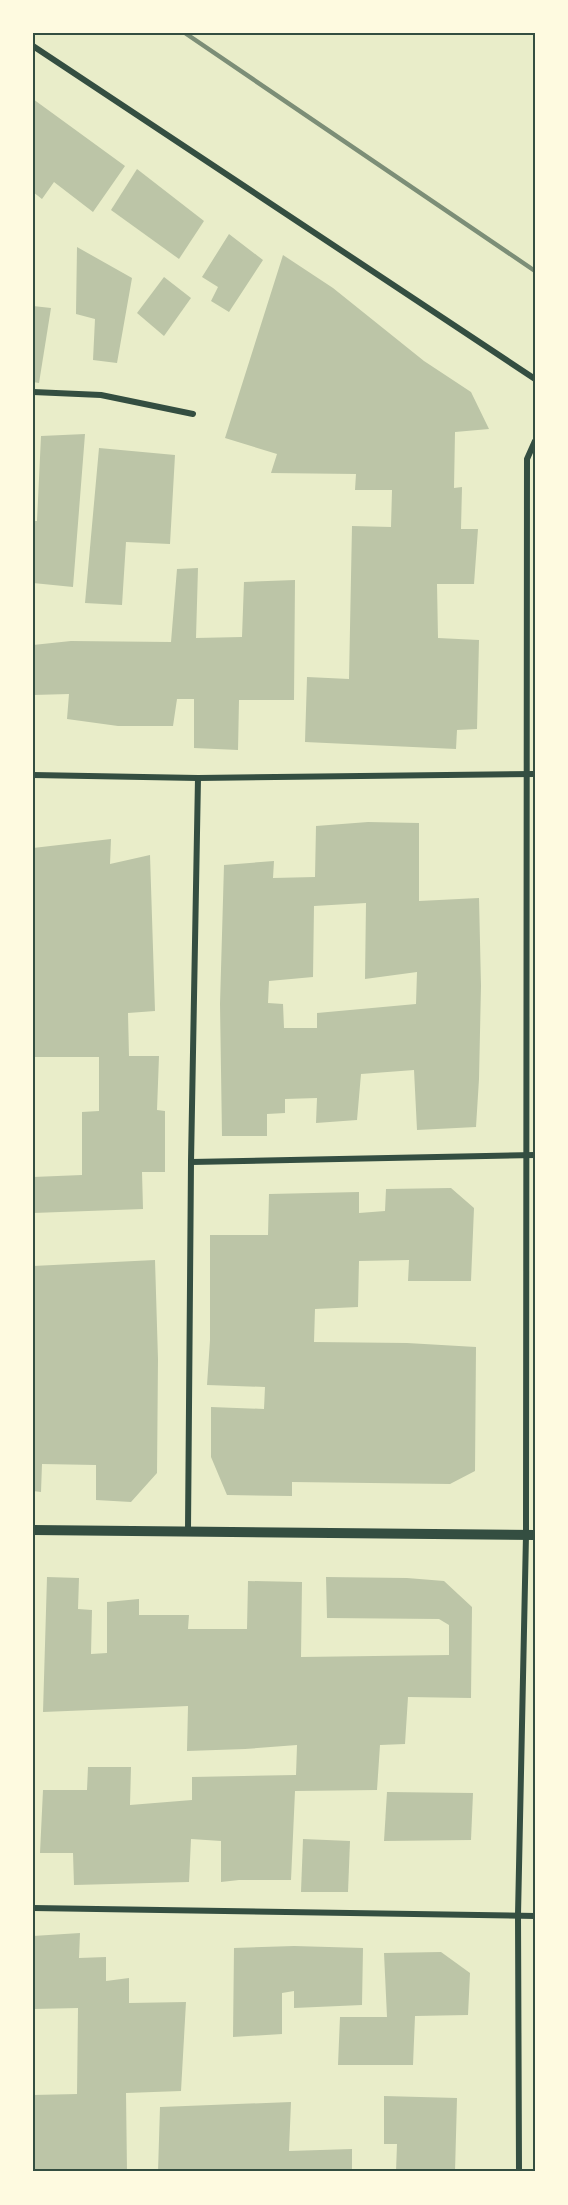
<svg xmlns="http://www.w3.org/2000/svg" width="568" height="2205" viewBox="0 0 568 2205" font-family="'Titillium Web',sans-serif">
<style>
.building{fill:#bcc5a7;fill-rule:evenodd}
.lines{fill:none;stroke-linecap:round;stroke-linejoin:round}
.minor{stroke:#344e41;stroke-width:6}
.tertiary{stroke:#344e41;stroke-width:10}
.rail{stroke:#7c8e77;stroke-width:4.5}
.neatline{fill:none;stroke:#344e41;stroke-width:2}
</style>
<rect width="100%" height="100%" fill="#e9edc9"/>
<g class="building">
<polygon points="33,99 125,166 93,212 54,182 42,199 33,192"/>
<polygon points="137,169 204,221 179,259 111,210"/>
<polygon points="229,234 263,260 229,312 211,301 218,287 202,277"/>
<polygon points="77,247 132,278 117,363 93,360 95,319 76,314"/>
<polygon points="283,255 333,288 424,361 471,392 489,429 455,432 454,488 462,487 461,529 478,529 474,584 437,584 438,638 479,640 477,729 457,730 456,749 305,742 307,677 349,679 352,526 391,527 392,490 355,490 356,474 271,473 277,454 225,438"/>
<polygon points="164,277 191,298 164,336 137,313"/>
<polygon points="33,306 51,308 39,383 33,382"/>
<polygon points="85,434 73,587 33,583 33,521 37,521 41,436"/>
<polygon points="99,448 175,455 170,544 126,542 122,605 85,603"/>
<polygon points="198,568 196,638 242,637 244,582 295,580 294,700 239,700 238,750 194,748 194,699 177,699 173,726 118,726 67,719 69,694 33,695 33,645 71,641 171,642 177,569"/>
<path d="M368,822L419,823V901L479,898L481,986L479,1079L476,1127L417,1130L414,1070L361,1074L357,1120L316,1123L317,1098L285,1099V1113L267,1114V1136H222L220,1004L224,865L274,861L273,878L315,877L316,826ZM366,903L365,979L417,972L416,1004L317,1013V1028H284L283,1004L268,1003L269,981L313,977L314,906Z"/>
<polygon points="111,839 110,864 150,855 155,1011 128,1013 129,1056 159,1056 157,1110 165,1111 165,1172 142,1172 143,1209 33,1213 33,1177 82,1175 82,1112 99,1111 99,1057 33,1057 33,848"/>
<polygon points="451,1188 474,1208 471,1281 408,1281 409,1260 359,1261 358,1307 315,1309 314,1342 407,1343 476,1347 475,1471 450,1484 292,1482 292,1496 227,1495 211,1457 211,1407 264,1409 265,1387 207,1385 210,1340 210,1235 268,1235 269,1194 359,1192 359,1213 385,1211 386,1189"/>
<polygon points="155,1260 158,1359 157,1473 131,1502 96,1500 96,1465 42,1464 41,1492 33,1491 33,1266"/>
<polygon points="47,1577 79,1578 78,1609 92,1610 91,1654 107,1653 107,1602 139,1599 139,1615 189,1615 188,1629 247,1629 248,1581 302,1582 301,1657 449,1655 449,1625 439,1619 327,1618 326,1577 407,1578 444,1581 472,1607 471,1698 408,1697 405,1744 380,1745 377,1790 295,1791 291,1880 239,1880 221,1882 221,1841 191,1839 189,1882 74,1885 73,1853 40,1853 43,1790 87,1790 88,1767 131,1767 130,1805 192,1800 192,1777 296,1775 297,1745 245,1749 187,1751 188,1706 43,1712"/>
<polygon points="387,1792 473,1793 471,1840 384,1841"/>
<polygon points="303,1839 350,1841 348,1892 301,1892"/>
<polygon points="80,1933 79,1958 106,1957 106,1981 129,1978 129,2003 186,2002 181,2091 126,2093 127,2172 33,2172 33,2095 77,2094 78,2008 33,2009 33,1936"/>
<polygon points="294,1946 363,1948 362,2005 294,2008 294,1991 282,1993 282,2034 233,2037 234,1948"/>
<polygon points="441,1952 470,1973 468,2015 415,2016 413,2065 338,2065 340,2017 387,2017 384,1953"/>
<polygon points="384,2096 457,2098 455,2172 396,2172 397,2144 384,2144"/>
<polygon points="291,2102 289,2151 352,2149 352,2172 158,2172 160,2107"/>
</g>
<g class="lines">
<g class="minor">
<polyline points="33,46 535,379"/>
<polyline points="33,392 101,395 193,414"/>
<polyline points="33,775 198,778 535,774"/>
<polyline points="191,1162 535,1155"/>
<polyline points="188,1530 191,1162 198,778"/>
<polyline points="33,1908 535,1916"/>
<polyline points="519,2172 518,1915 526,1535 527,459 535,441"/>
</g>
<polyline class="tertiary" points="33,1530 535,1535"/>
<polyline class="rail" points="185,33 535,271"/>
</g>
<rect width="568" height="2205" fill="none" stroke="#fefae0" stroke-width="69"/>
<rect x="34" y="34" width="500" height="2136" class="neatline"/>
</svg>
